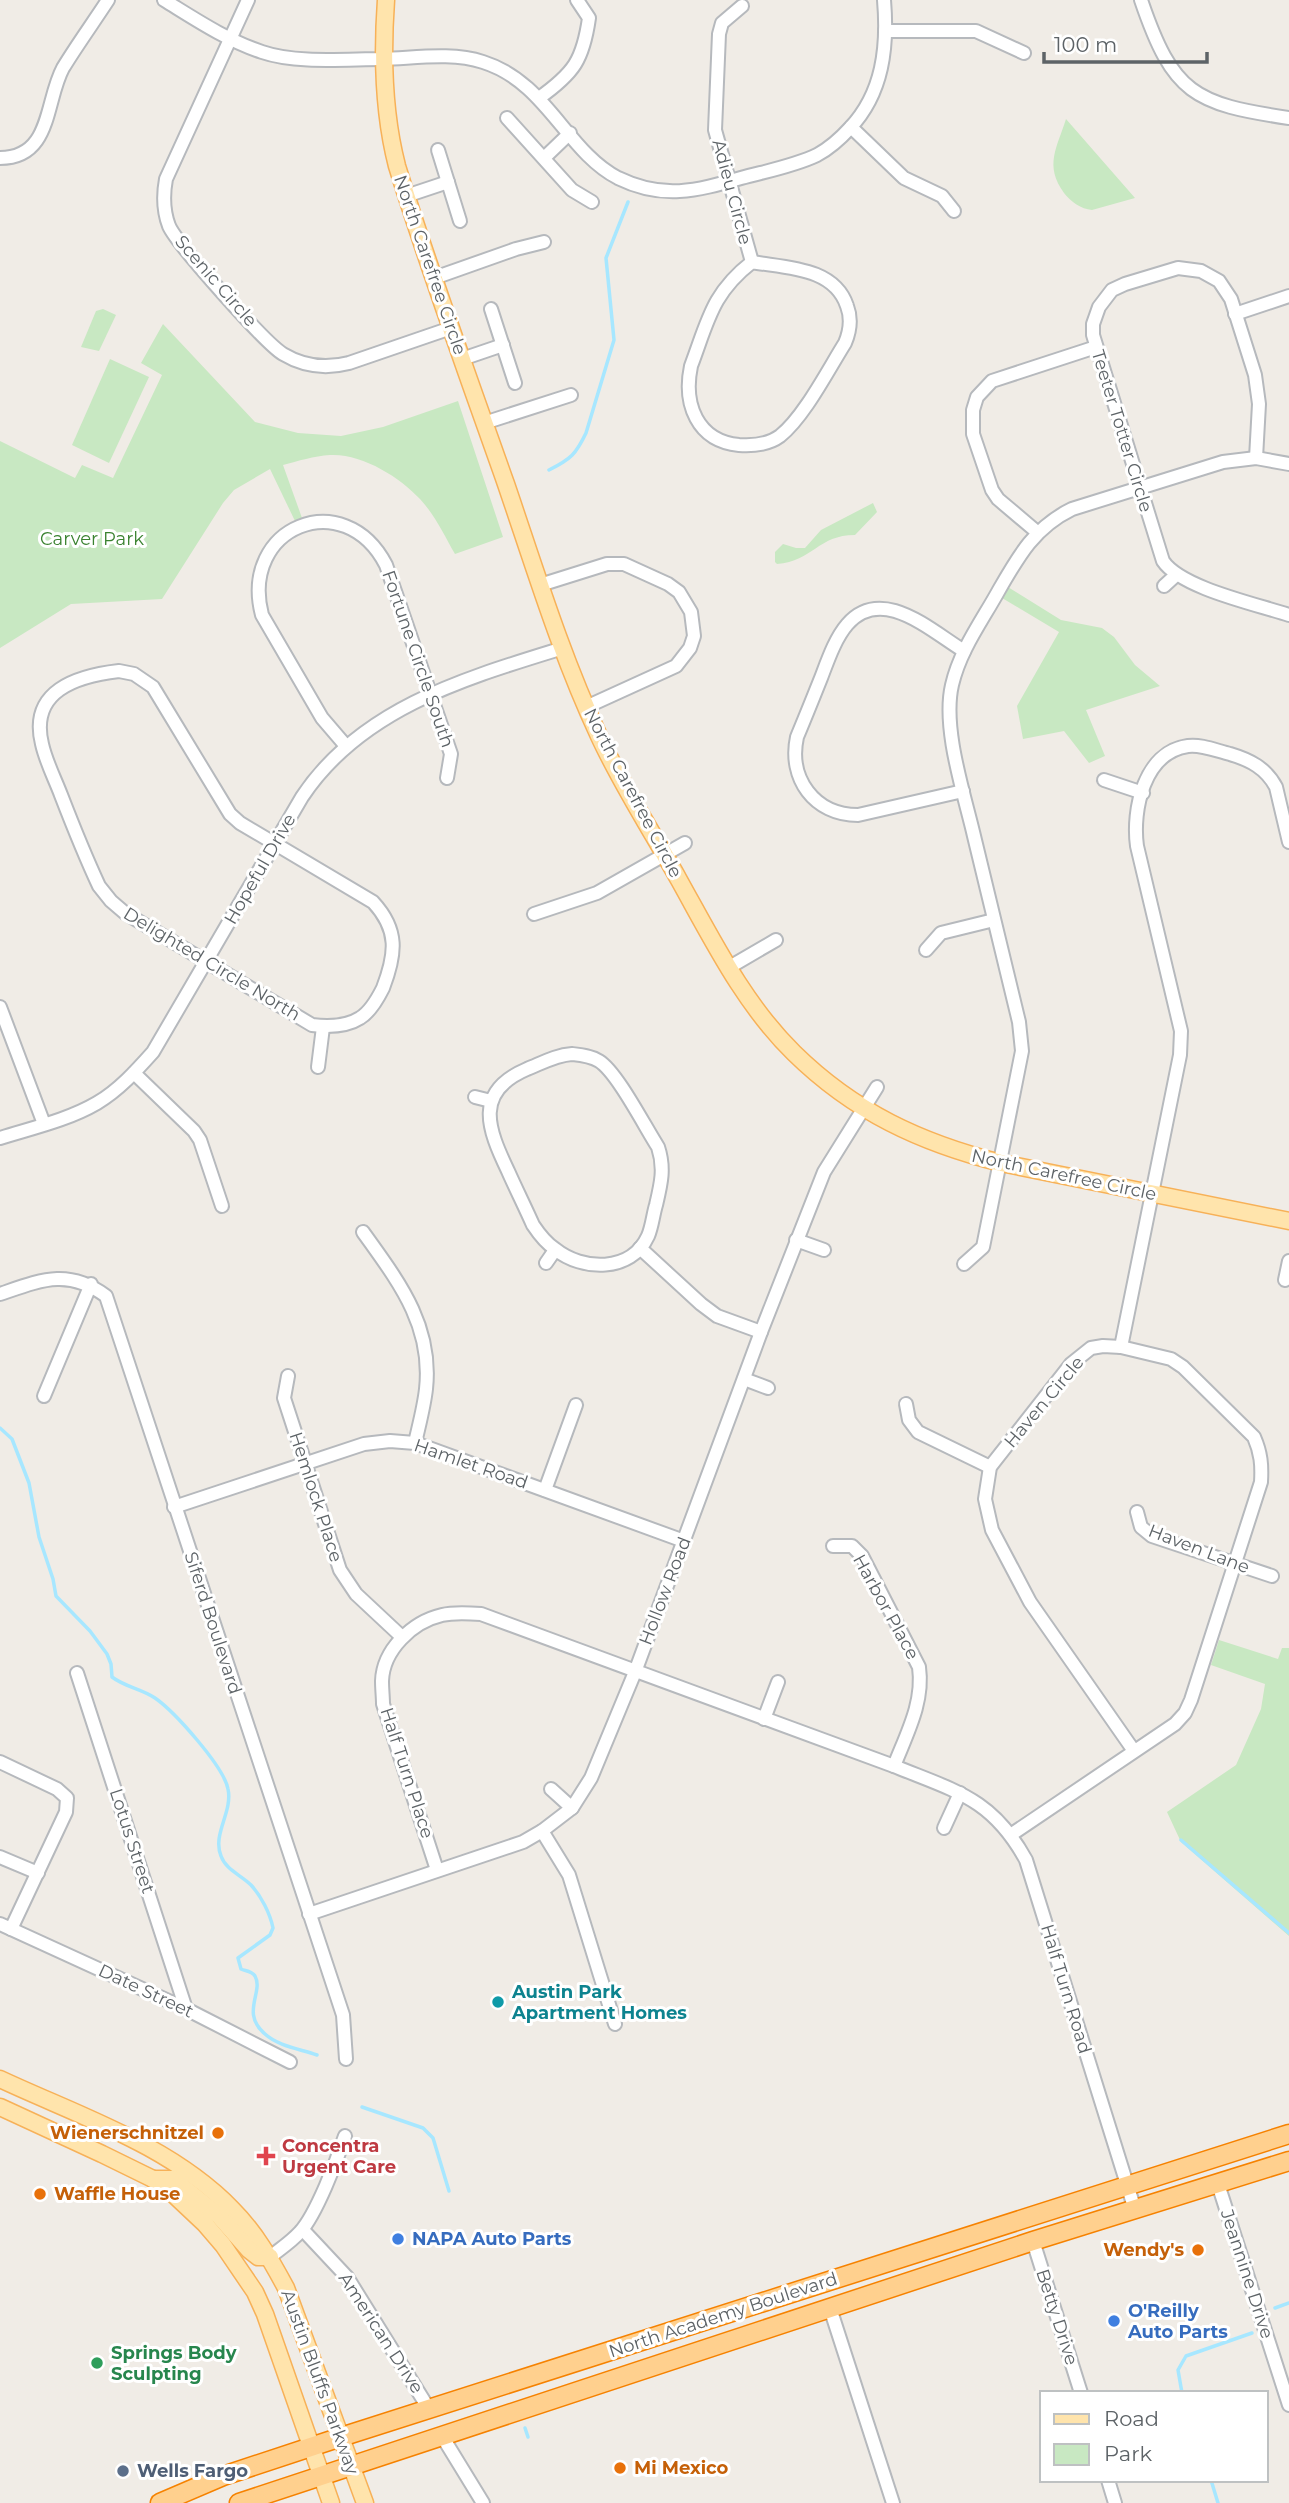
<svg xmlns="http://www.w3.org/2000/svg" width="1289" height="2503" viewBox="0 0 1289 2503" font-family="Montserrat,sans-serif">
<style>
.green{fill:#c8e8c2}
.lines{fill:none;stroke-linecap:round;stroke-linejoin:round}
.stream{stroke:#a7e7ff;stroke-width:3.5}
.minor-casing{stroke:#b6b9bd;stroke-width:16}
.major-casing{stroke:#f7b158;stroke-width:19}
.highway-casing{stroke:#f68200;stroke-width:21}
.minor{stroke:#fff;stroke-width:12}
.major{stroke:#ffe4ac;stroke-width:16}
.highway{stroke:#ffd08e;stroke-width:18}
.culture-dot{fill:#0f9aa8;stroke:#fff;stroke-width:2.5}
.food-dot{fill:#e8710a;stroke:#fff;stroke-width:2.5}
.health-dot{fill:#e0444e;stroke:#fff;stroke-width:2.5}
.shop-dot{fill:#3f7fe0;stroke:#fff;stroke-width:2.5}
.leisure-dot{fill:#2e9e5b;stroke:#fff;stroke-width:2.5}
.service-dot{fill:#5c6f8a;stroke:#fff;stroke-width:2.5}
.labels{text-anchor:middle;stroke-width:6;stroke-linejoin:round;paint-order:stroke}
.street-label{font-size:18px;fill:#5d6367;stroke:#fff}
.park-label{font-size:18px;fill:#3a8230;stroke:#fff}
.culture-label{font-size:18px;font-weight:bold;fill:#0d838f;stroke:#fff;text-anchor:start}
.food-label{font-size:18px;font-weight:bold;fill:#c56008;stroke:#fff;text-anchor:end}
.health-label{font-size:18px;font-weight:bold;fill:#be3a42;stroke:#fff;text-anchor:start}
.shop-label{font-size:18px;font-weight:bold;fill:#366cbe;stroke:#fff;text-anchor:start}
.leisure-label{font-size:18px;font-weight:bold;fill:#27864d;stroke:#fff;text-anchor:start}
.service-label{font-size:18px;font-weight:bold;fill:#4e5e75;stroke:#fff;text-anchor:start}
</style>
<rect width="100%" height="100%" fill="#f0ece6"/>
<g class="green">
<path d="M1066,119L1135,198L1092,210C1081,209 1071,202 1064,193C1044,165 1057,148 1066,119Z"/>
<polygon points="103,309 116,315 99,351 81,347 96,311"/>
<path d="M163,324L255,422L298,433L341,436L383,427L458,401L503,537L455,554C444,535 435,515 420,499C400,477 361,453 330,455C314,456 298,461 283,465L302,518L295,521L270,469L234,490L223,503L162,599L71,604L0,648V441L75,478L82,465L113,478L162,375L141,363Z"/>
<polygon points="110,359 149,377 109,463 72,445"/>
<path d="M873,503L877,512L855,535C818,535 813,561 777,564L775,562V552L783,544L796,548H805L821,530Z"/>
<polygon points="1003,584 1061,620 1102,628 1114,637 1135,665 1160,686 1086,710 1105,756 1089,763 1064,731 1023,739 1017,706 1059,632 997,595"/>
<polygon points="1219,1640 1278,1659 1282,1648 1289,1648 1289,1936 1181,1842 1167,1812 1236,1765 1261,1709 1265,1684 1211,1665"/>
</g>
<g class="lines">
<g class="stream">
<path d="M549,470C571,459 576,454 586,433L614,340L606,258L628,202"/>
<path d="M0,1428L12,1439L29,1483L39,1537L53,1579L56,1596L90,1631L107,1654L111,1664L112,1677C125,1687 142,1689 155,1698C175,1712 224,1767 228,1789C233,1812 212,1834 221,1856C226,1870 241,1875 251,1885C261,1896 270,1913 273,1928L270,1935L238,1958L241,1969C245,1971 252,1971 255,1976C264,1992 240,2013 265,2034C278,2046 300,2049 317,2055"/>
<polyline points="1181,1840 1289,1933"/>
<polyline points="362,2107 423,2128 433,2138 449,2191"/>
<polyline points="1275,2308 1289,2303"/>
<polyline points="1182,2393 1178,2370 1186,2356 1252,2333"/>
<polyline points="525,2428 528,2437"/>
<polyline points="1211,2480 1218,2503"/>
</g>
<g class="minor-casing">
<g id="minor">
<path d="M164,0C195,19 226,40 262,52C297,64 346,59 383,59C416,58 452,52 483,62C547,82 566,151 618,178C663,200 696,191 741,178C767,171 794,166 817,155C830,148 840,139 850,128C883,93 888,47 884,0"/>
<path d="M248,0L166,179C163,195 163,210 169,226C177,244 265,343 283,354C303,366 326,369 349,363L451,328"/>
<path d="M1141,0C1173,94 1194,104 1289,118"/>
<polyline points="742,6 722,23 719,34 715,130 752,262"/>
<polyline points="885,31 976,31 1024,53"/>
<path d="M539,98C574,73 583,60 589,18L577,0"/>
<polyline points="507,118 572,190 592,202"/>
<polyline points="851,127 904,178 942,196 954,211"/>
<polyline points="438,150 460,221"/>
<path d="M0,158C52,158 45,101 63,68C77,45 93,23 108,0"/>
<polyline points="544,158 570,133"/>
<polyline points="406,196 448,182"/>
<path d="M752,262C786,268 834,267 847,306C852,319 850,331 845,343C828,370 804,417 780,436C768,445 754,446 739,445C697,441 683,404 691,366C708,321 712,293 752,262Z"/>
<polyline points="434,278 516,249 544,242"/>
<polyline points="491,309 515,383"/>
<polyline points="1235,314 1289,296"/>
<polyline points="462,359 503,345"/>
<polyline points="484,423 571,395"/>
<path d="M1256,458L1259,404L1255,375L1231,299L1219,281L1201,271L1178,268L1125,284L1112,290L1099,307L1093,324V335L1163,561C1181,588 1256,604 1289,615"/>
<polyline points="1037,532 998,499 992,490 973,434 973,410 977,397 992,381 1096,347"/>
<polyline points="540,585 607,564 624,564 668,584 679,592 691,612 694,636 690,648 676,666 586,707"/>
<polyline points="1164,586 1176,575"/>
<path d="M119,671L134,674L153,687L230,814L240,823L373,902C399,930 396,954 383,988C378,998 370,1012 360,1018C346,1027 329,1027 312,1025L125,913L111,901L99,886C85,856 73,826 61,795C55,779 46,762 42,744C29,691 76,676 119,671Z"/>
<path d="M346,746L322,718L262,615C239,527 344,484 386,565L451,754L447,778"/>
<polyline points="1104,780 1143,793"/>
<path d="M963,791L858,815C814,815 788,778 797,737C805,718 813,698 821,678C834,644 848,598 895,611C919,618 943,638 964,651"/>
<polyline points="534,914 597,893 685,843"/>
<polyline points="926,950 941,933 994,920"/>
<polyline points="728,968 776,940"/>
<polyline points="0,1007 44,1124"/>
<path d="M572,1054C581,1055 591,1056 599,1061C617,1072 645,1127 658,1147C665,1168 661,1184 656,1205C653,1215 652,1227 648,1236C631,1273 582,1271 555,1249C546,1243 539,1234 533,1225C525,1207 516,1189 508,1171C488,1129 473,1092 527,1069C542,1063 556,1055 572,1054Z"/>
<polyline points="318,1067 323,1027"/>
<polyline points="134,1073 194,1131 200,1140 222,1206"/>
<polyline points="475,1097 491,1101"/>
<path d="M0,1138C32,1128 68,1120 97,1103C119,1090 136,1071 153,1052L302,797C361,708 466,678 563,648"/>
<path d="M363,1232C398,1281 433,1325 426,1389C424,1407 419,1425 415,1443"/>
<polyline points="796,1240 824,1250"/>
<polyline points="640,1248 701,1304 717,1316 761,1332"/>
<polyline points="546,1263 555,1250"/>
<path d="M964,1264L983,1247L1022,1051L1019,1022C1004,960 989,898 974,836C964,793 942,728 952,685C960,650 982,621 999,590C1019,555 1035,527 1072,509L1223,462L1256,458L1289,464"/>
<polyline points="1285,1280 1289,1261"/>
<path d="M0,1294C41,1280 68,1268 106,1296L343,2015L346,2059"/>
<path d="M1121,1347L1180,1055L1181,1031L1137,846C1132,810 1144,752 1188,746C1201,744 1217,751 1230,754C1250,760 1266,768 1276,787L1289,842"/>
<polyline points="288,1376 284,1398 340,1570 356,1594 402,1637"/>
<polyline points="744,1379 768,1388"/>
<polyline points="44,1396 91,1284"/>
<polyline points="906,1404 909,1420 918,1432 990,1467"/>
<polyline points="545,1490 576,1405"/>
<polyline points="174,1507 364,1444 390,1441 415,1443 684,1541"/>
<polyline points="1137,1512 1141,1527 1152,1536 1272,1576"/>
<path d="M833,1546H852L862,1556L919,1667C924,1702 907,1733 894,1766"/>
<polyline points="77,1673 186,2009"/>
<polyline points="764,1719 778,1682"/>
<polyline points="0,1762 57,1789 67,1798 66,1812 11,1929"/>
<polyline points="551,1789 572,1808"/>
<polyline points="944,1828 960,1793"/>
<polyline points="542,1831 569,1875 615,2024"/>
<path d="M1012,1834L1175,1724L1185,1713L1191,1700L1261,1482C1262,1465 1261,1453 1254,1437L1183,1367L1171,1359L1121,1347L1103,1346L1091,1348L1071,1364L990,1467L985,1499L992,1530L1030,1602L1134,1751"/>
<polyline points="0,1857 38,1873"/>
<path d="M437,1870L383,1704C383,1697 382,1689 382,1681C383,1650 412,1622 442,1615C454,1612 468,1613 481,1614L894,1766C955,1791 992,1798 1026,1860L1135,2210"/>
<polyline points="309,1914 523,1842 542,1831 572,1808 591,1778 635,1672 761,1332 824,1172 877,1087"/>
<polyline points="0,1924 186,2009 290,2062"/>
<polyline points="1218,2184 1289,2405"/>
<polyline points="303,2230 347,2277 429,2409"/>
<polyline points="1033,2241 1081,2393"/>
<path d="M270,2257C280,2249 291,2242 300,2232C316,2215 337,2160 345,2136"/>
<polyline points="830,2308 893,2503"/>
<polyline points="442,2436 483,2503"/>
<polyline points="1108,2480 1115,2503"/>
</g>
</g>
<g class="major-casing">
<g id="major">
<path d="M386,0C382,56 383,112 397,166C430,273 469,379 506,484C535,569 561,655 599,736C622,786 653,833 679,880C713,941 744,1004 794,1053C854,1112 921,1143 1001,1163L1289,1221"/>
<path d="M0,2079C79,2116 170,2145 232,2209C255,2232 271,2260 286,2288L365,2503"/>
<polyline points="0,2107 102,2154 153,2179 171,2192 205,2224 223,2245 255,2292 265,2314 331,2503"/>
<polyline points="153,2179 173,2179 219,2216 249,2250 258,2257 270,2257"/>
</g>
</g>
<g class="highway-casing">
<g id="highway">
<polyline points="160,2503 223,2476 341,2437 1289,2134"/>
<polyline points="239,2503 1033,2241 1289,2161"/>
</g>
</g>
<use href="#minor" class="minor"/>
<use href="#major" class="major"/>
<use href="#highway" class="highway"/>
</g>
<circle class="culture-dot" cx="498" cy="2002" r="7"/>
<g class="food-dot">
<circle cx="218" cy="2133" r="7"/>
<circle cx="40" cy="2194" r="7"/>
<circle cx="1198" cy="2250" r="7"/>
<circle cx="620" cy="2468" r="7"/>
</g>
<path class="health-dot" d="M262.5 2145.5h7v7h7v7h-7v7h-7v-7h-7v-7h7z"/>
<g class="shop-dot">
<circle cx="398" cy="2239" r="7"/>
<circle cx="1114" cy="2321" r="7"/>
</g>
<circle class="leisure-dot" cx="97" cy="2363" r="7"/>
<circle class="service-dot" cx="123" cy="2471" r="7"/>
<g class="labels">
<g class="street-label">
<text transform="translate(732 192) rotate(75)" y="6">Adieu Circle</text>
<text transform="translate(430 265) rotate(71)" y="6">North Carefree Circle</text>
<text transform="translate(216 281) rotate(49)" y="6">Scenic Circle</text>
<text transform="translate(1122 431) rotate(73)" y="6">Teeter Totter Circle</text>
<text transform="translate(418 659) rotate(71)" y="6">Fortune Circle South</text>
<text transform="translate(633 793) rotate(62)" y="6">North Carefree Circle</text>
<text transform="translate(260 869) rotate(-60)" y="6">Hopeful Drive</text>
<text transform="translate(212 964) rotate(31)" y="6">Delighted Circle North</text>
<text transform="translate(1064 1175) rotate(12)" y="6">North Carefree Circle</text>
<text transform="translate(1044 1402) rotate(-50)" y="6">Haven Circle</text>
<text transform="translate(471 1464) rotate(19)" y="6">Hamlet Road</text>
<text transform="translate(316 1497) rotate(72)" y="6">Hemlock Place</text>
<text transform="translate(1199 1549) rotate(21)" y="6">Haven Lane</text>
<text transform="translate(665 1591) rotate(-69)" y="6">Hollow Road</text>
<text transform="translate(886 1607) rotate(61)" y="6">Harbor Place</text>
<text transform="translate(213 1623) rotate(72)" y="6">Siferd Boulevard</text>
<text transform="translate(407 1773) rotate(72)" y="6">Half Turn Place</text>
<text transform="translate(132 1841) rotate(72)" y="6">Lotus Street</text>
<text transform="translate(1066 1989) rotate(73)" y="6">Half Turn Road</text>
<text transform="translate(146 1991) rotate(25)" y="6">Date Street</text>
<text transform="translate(1247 2274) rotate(72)" y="6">Jeannine Drive</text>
<text transform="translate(723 2315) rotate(-18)" y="6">North Academy Boulevard</text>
<text transform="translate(1057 2317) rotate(72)" y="6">Betty Drive</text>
<text transform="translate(381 2333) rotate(57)" y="6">American Drive</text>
<text transform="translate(320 2382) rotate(70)" y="6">Austin Bluffs Parkway</text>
</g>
<g class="park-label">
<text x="92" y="545">Carver Park</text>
</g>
<g class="culture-label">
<text x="512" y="1998">Austin Park<tspan x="512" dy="21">Apartment Homes</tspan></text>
</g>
<g class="food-label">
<text x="204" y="2139">Wienerschnitzel</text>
<text x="54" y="2200" text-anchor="start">Waffle House</text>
<text x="1184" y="2256">Wendy's</text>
<text x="634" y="2474" text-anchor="start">Mi Mexico</text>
</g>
<g class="health-label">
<text x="282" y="2152">Concentra<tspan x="282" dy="21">Urgent Care</tspan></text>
</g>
<g class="shop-label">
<text x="412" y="2245">NAPA Auto Parts</text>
<text x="1128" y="2317">O'Reilly<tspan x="1128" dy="21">Auto Parts</tspan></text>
</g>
<g class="leisure-label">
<text x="111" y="2359">Springs Body<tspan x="111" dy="21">Sculpting</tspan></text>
</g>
<g class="service-label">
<text x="137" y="2477">Wells Fargo</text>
</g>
</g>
<rect x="1040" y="2391" width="228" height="91" fill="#ffffff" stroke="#bec1c2" stroke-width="2"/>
<rect x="1054" y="2414" width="35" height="10" fill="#ffe4ac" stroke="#bec1c2" stroke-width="2"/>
<text x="1104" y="2426" font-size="21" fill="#5d6367">Road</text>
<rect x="1054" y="2444" width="35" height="21" fill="#c8e8c2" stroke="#bec1c2" stroke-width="2"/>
<text x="1104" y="2461" font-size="21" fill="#5d6367">Park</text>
<path d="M1044 52v10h163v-10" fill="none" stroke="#5d6367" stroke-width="3.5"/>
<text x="1054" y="52" font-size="21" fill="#5d6367" stroke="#ffffff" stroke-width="5" paint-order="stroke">100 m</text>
</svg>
